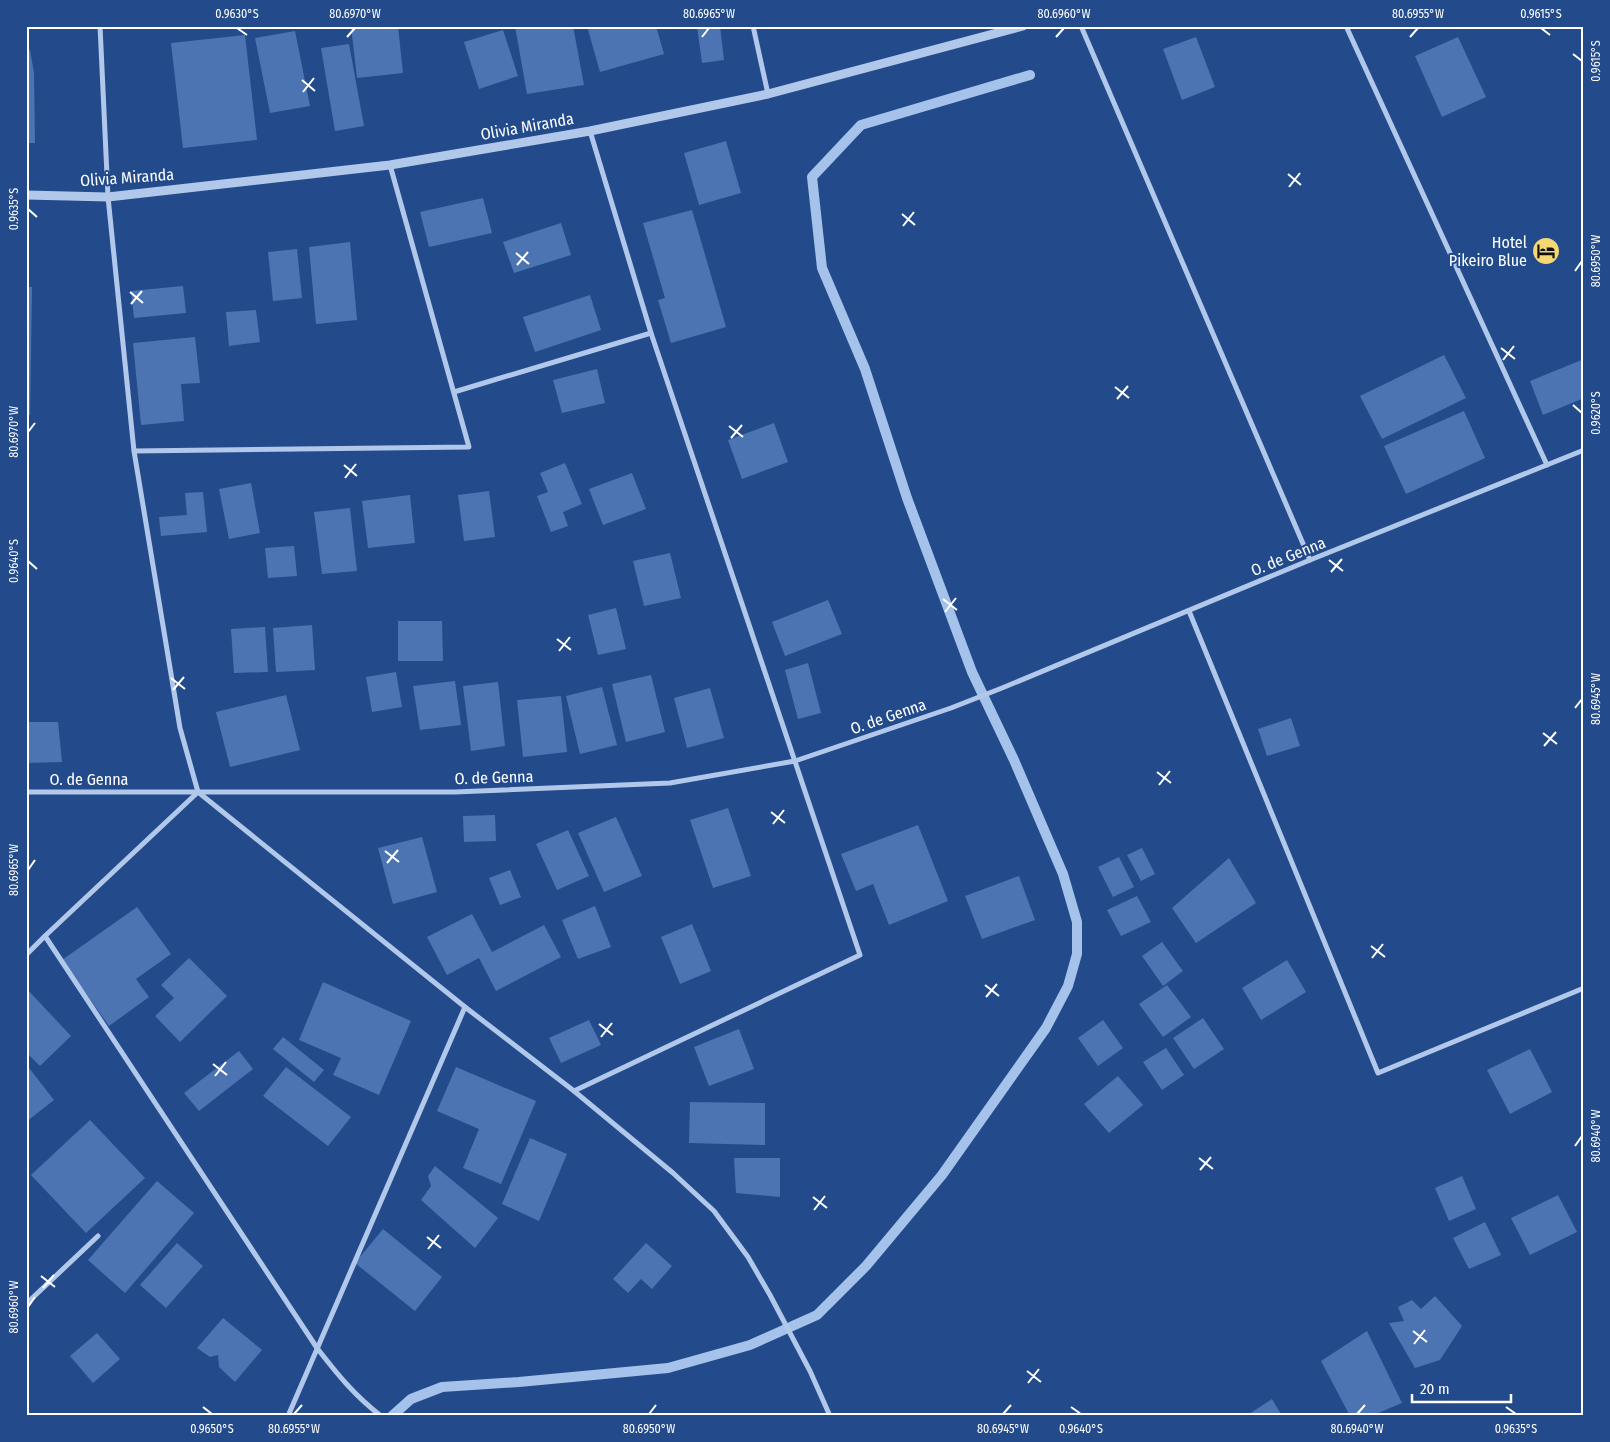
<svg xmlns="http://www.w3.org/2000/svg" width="1610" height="1442" viewBox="0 0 1610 1442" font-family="'Fira Sans Condensed',sans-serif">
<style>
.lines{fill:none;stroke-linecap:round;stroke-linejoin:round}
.stream{stroke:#a5c2eb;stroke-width:10}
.building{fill:#4c74b2}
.minor{stroke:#b1c8eb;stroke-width:5}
.tertiary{stroke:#b1c8eb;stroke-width:9}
.ticks{fill:none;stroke:#fff;stroke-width:2}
.labels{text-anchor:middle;stroke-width:4;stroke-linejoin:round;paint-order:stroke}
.street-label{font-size:16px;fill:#fff;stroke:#234b8b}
.poi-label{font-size:16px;fill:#fff;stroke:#234b8b;text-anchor:end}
.neatline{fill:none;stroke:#fff;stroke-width:2}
.ticks-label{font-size:12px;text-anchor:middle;fill:#fff}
</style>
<rect width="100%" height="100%" fill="#234b8b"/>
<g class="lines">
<polyline class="stream" points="392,1416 411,1399 442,1387 519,1382 668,1368 750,1345 817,1315 866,1266 942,1175 1046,1028 1068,986 1077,954 1077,922 1063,874 1014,760 972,672 907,498 865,369 822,268 812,177 861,125 1030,75"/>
</g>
<g class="building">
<polygon points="351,26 398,26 403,73 357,78"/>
<polygon points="515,26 573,26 584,85 527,94"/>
<polygon points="587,26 656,26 664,54 600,72"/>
<polygon points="697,26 720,26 724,60 702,63"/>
<polygon points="503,30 518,76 479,89 464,42"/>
<polygon points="295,31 310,106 270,113 255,38"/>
<polygon points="245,35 257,140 183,148 171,43"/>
<polygon points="1196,37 1215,87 1182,100 1163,49"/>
<polygon points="1458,37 1486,97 1442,117 1415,56"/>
<polygon points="349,44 364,126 335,131 321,48"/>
<polygon points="26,50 30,50 34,73 35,143 26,143"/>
<polygon points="726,141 741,193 699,205 684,153"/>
<polygon points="483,198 492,233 429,247 420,212"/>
<polygon points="692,210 726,327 671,343 658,300 665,298 643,223"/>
<polygon points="561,223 571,255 514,273 503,242"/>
<polygon points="350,242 357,320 316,324 309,247"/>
<polygon points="297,249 302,298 273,301 268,252"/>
<polygon points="183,286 186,313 134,318 131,291"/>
<polygon points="26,287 32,287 30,415 26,415"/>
<polygon points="590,295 601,330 535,352 523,317"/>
<polygon points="256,310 260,342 229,346 226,312"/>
<polygon points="195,337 200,383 181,384 184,421 141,425 133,343"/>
<polygon points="1444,355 1466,398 1382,439 1360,396"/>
<polygon points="1584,359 1584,398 1543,415 1530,381"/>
<polygon points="597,369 605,403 562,413 553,380"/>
<polygon points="1464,411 1485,458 1406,494 1384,446"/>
<polygon points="774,423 788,462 742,479 728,440"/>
<polygon points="565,463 582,504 563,512 568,526 551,532 537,496 548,492 540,473"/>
<polygon points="632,473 646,509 603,525 589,489"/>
<polygon points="251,483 260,533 229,539 219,489"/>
<polygon points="489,491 495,537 464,541 458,495"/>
<polygon points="203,492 207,532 161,536 159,517 187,515 185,493"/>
<polygon points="410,495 415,543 368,548 362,501"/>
<polygon points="350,508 357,571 322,574 314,512"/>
<polygon points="294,546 297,576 268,578 265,548"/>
<polygon points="670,553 681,598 644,606 633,561"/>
<polygon points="828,600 842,634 785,656 772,622"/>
<polygon points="616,608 626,649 598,655 588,615"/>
<polygon points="398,621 442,621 443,661 398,661"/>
<polygon points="312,625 315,670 276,672 273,628"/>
<polygon points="265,627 268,672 234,673 231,629"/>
<polygon points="808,663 821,713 798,719 785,670"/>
<polygon points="396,672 402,707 372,712 366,677"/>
<polygon points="651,675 665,732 626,742 612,684"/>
<polygon points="455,681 461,725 420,730 413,686"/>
<polygon points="498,682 505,746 471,751 463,686"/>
<polygon points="602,687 617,745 580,754 566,696"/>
<polygon points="710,688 724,738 687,748 674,698"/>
<polygon points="286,695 300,750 230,767 216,712"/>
<polygon points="561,696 567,752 523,757 517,700"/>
<polygon points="1291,718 1300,746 1267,756 1258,729"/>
<polygon points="26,722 58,722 62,762 26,763"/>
<polygon points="728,808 751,876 713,888 690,820"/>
<polygon points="495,815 496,841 464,842 463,816"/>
<polygon points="616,817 642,876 604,892 578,833"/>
<polygon points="918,825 948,901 889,925 873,884 856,891 841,854"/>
<polygon points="568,830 589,876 557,890 536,844"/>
<polygon points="422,837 437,892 393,904 378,848"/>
<polygon points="1142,848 1155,874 1141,881 1127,855"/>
<polygon points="1119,857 1134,887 1113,897 1098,867"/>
<polygon points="1229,858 1256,903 1196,943 1172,908"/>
<polygon points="510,870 521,897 500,905 489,878"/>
<polygon points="1019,876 1035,920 982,939 965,896"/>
<polygon points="1137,896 1151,922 1121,936 1107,910"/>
<polygon points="595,906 611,947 578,959 562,920"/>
<polygon points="137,907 171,954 136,979 149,997 109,1026 62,960"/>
<polygon points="472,914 492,952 544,925 561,957 496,991 479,958 447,975 427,937"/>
<polygon points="692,924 711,971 680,984 661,937"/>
<polygon points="1162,942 1183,971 1163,986 1142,956"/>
<polygon points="189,958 227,996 180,1042 155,1016 174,998 161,985"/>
<polygon points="1287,960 1306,992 1261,1020 1242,988"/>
<polygon points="323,982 411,1021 379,1095 333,1075 341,1058 299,1040"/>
<polygon points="1167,985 1191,1017 1163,1037 1139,1004"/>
<polygon points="26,988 71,1036 40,1066 26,1052"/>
<polygon points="1203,1018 1224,1049 1194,1069 1173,1038"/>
<polygon points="589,1020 601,1045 561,1063 549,1038"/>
<polygon points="1103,1020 1123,1048 1098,1066 1078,1038"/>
<polygon points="739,1029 754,1069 709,1086 694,1047"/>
<polygon points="283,1037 324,1070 314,1082 273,1049"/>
<polygon points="1166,1048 1184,1075 1162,1090 1143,1062"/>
<polygon points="1530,1049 1552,1092 1510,1114 1487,1070"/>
<polygon points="239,1051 253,1069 199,1111 184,1093"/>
<polygon points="26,1064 54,1100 26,1122"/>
<polygon points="286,1067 351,1117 328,1146 263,1096"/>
<polygon points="456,1067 536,1101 501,1184 463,1168 479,1129 437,1111"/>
<polygon points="1118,1076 1143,1105 1109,1133 1084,1104"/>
<polygon points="690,1102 765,1103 765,1145 689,1143"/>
<polygon points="90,1120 145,1178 86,1233 31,1175"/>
<polygon points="530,1138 567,1154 539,1221 502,1204"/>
<polygon points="734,1158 780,1158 780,1197 736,1193"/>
<polygon points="435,1166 498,1218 475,1248 421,1200 431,1186 428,1176"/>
<polygon points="1462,1176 1476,1209 1449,1221 1435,1188"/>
<polygon points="157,1181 194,1213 125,1293 88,1260"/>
<polygon points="1558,1195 1577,1232 1530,1255 1511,1218"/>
<polygon points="1485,1222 1501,1255 1469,1269 1453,1238"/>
<polygon points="383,1229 442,1277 415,1311 355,1263"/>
<polygon points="177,1243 203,1266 166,1308 140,1285"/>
<polygon points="646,1243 672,1266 652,1289 641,1279 628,1293 613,1279"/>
<polygon points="1435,1296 1462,1326 1440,1360 1415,1368 1389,1323 1404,1321 1398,1307 1412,1300 1421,1309"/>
<polygon points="223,1318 262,1350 235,1382 219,1367 218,1355 210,1357 197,1348"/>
<polygon points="1367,1331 1402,1403 1371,1416 1350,1416 1321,1361"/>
<polygon points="97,1333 120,1359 93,1383 70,1356"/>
<polygon points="1272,1399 1282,1416 1246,1416"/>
</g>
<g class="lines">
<g class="minor">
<polyline points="100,26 108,197 134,451 180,728 198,792 465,1007 574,1091 673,1173 714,1211 748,1257 770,1295 810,1371 830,1416"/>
<polyline points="753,26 768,94"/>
<polyline points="1081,26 1310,560"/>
<polyline points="1346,26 1547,465"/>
<polyline points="454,392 651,333"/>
<polyline points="134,451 469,447 390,165"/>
<polyline points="1189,611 1378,1073 1584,988"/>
<polyline points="26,792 455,792 670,783 795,761 951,708 1002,688 1310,560 1584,450"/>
<path d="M45,936L317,1348C338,1375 354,1395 381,1416"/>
<polyline points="26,955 45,936 198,792"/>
<polyline points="574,1091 860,955 651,333 590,131"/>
<polyline points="26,1304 98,1236"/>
<polyline points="288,1416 465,1007"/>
</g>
<polyline class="tertiary" points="26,195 108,197 390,165 590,131 768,94 1023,26"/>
</g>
<path class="ticks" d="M237,28L247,35M1541,28L1550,35M347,37L355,28M702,37L709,28M1056,37L1064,28M1410,37L1418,28M1573,54L1582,61M302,80L315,91M303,92L314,78M1288,174L1301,185M1289,187L1300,173M28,209L37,217M902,214L915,225M903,226L914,212M516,253L529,264M517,265L528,252M1575,271L1582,261M130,292L143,303M131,304L142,291M1501,348L1515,359M1503,360L1514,346M1115,387L1129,398M1117,399L1128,386M1573,405L1582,413M729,426L743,437M28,432L35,423M731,438L742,425M344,465L357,476M345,478L356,464M1329,560L1343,571M28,561L37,569M1331,572L1342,559M943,599L957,610M945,612L956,598M557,639L571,650M559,651L570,637M171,678L185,689M173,690L184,677M1575,708L1582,699M1543,733L1557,744M1544,746L1556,732M1157,772L1171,783M1159,785L1170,771M771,812L785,823M773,824L784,810M385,851L399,862M387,863L398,850M28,870L35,860M1371,946L1385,957M1372,958L1383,944M985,985L999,996M986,997L997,984M599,1024L613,1035M601,1037L612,1023M213,1064L227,1075M215,1076L226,1062M1575,1146L1582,1136M1199,1158L1213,1169M1200,1170L1211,1157M813,1197L827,1208M814,1210L825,1196M427,1237L441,1248M428,1249L439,1235M41,1276L55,1287M43,1288L54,1275M28,1307L35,1297M1413,1331L1427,1342M1414,1344L1425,1330M1027,1371L1041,1382M1028,1383L1039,1369M203,1407L212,1414M1071,1407L1081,1414M1506,1407L1516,1414M294,1414L302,1405M649,1414L656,1405M1003,1414L1011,1405M1357,1414L1365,1405"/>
<defs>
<g id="hotel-disc" transform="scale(1.4375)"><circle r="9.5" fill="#f5d874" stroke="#234b8b"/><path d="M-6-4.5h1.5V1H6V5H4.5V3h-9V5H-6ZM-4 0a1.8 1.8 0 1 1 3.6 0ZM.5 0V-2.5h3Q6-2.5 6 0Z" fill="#111"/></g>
</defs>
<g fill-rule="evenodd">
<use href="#hotel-disc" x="1546" y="251"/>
</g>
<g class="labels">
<g class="street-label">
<text transform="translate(527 126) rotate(-10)" y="6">Olivia Miranda</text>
<text transform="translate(127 177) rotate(-4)" y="6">Olivia Miranda</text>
<text transform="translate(1288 556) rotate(-22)" y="6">O. de Genna</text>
<text transform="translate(888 716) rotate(-19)" y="6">O. de Genna</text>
<text transform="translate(494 777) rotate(-2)" y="6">O. de Genna</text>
<text x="89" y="785">O. de Genna</text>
</g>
<g class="poi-label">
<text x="1527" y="248">Hotel<tspan x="1527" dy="18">Pikeiro Blue</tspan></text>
</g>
</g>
<rect width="1610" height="1442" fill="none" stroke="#234b8b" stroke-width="55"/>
<path d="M1412 1394v8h99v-8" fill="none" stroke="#ffffff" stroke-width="2.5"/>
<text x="1420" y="1394" font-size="15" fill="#ffffff" stroke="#234b8b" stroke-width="4" paint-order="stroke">20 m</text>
<rect x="28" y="28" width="1554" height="1386" class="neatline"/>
<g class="ticks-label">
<text x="237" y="18">0.9630°S</text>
<text x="355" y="18">80.6970°W</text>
<text x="709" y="18">80.6965°W</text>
<text x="1064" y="18">80.6960°W</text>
<text x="1418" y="18">80.6955°W</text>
<text x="1541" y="18">0.9615°S</text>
<text transform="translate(1596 61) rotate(-90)" y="4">0.9615°S</text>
<text transform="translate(14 209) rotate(-90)" y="4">0.9635°S</text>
<text transform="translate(1596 261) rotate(-90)" y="4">80.6950°W</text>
<text transform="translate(1596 413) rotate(-90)" y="4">0.9620°S</text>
<text transform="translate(14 432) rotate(-90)" y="4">80.6970°W</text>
<text transform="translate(14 561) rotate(-90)" y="4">0.9640°S</text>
<text transform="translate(1596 699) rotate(-90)" y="4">80.6945°W</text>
<text transform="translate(14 870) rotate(-90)" y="4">80.6965°W</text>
<text transform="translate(1596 1136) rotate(-90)" y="4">80.6940°W</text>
<text transform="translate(14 1307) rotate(-90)" y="4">80.6960°W</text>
<text x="212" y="1433">0.9650°S</text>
<text x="294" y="1433">80.6955°W</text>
<text x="649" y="1433">80.6950°W</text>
<text x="1003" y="1433">80.6945°W</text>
<text x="1081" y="1433">0.9640°S</text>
<text x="1357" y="1433">80.6940°W</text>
<text x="1516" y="1433">0.9635°S</text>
</g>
</svg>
